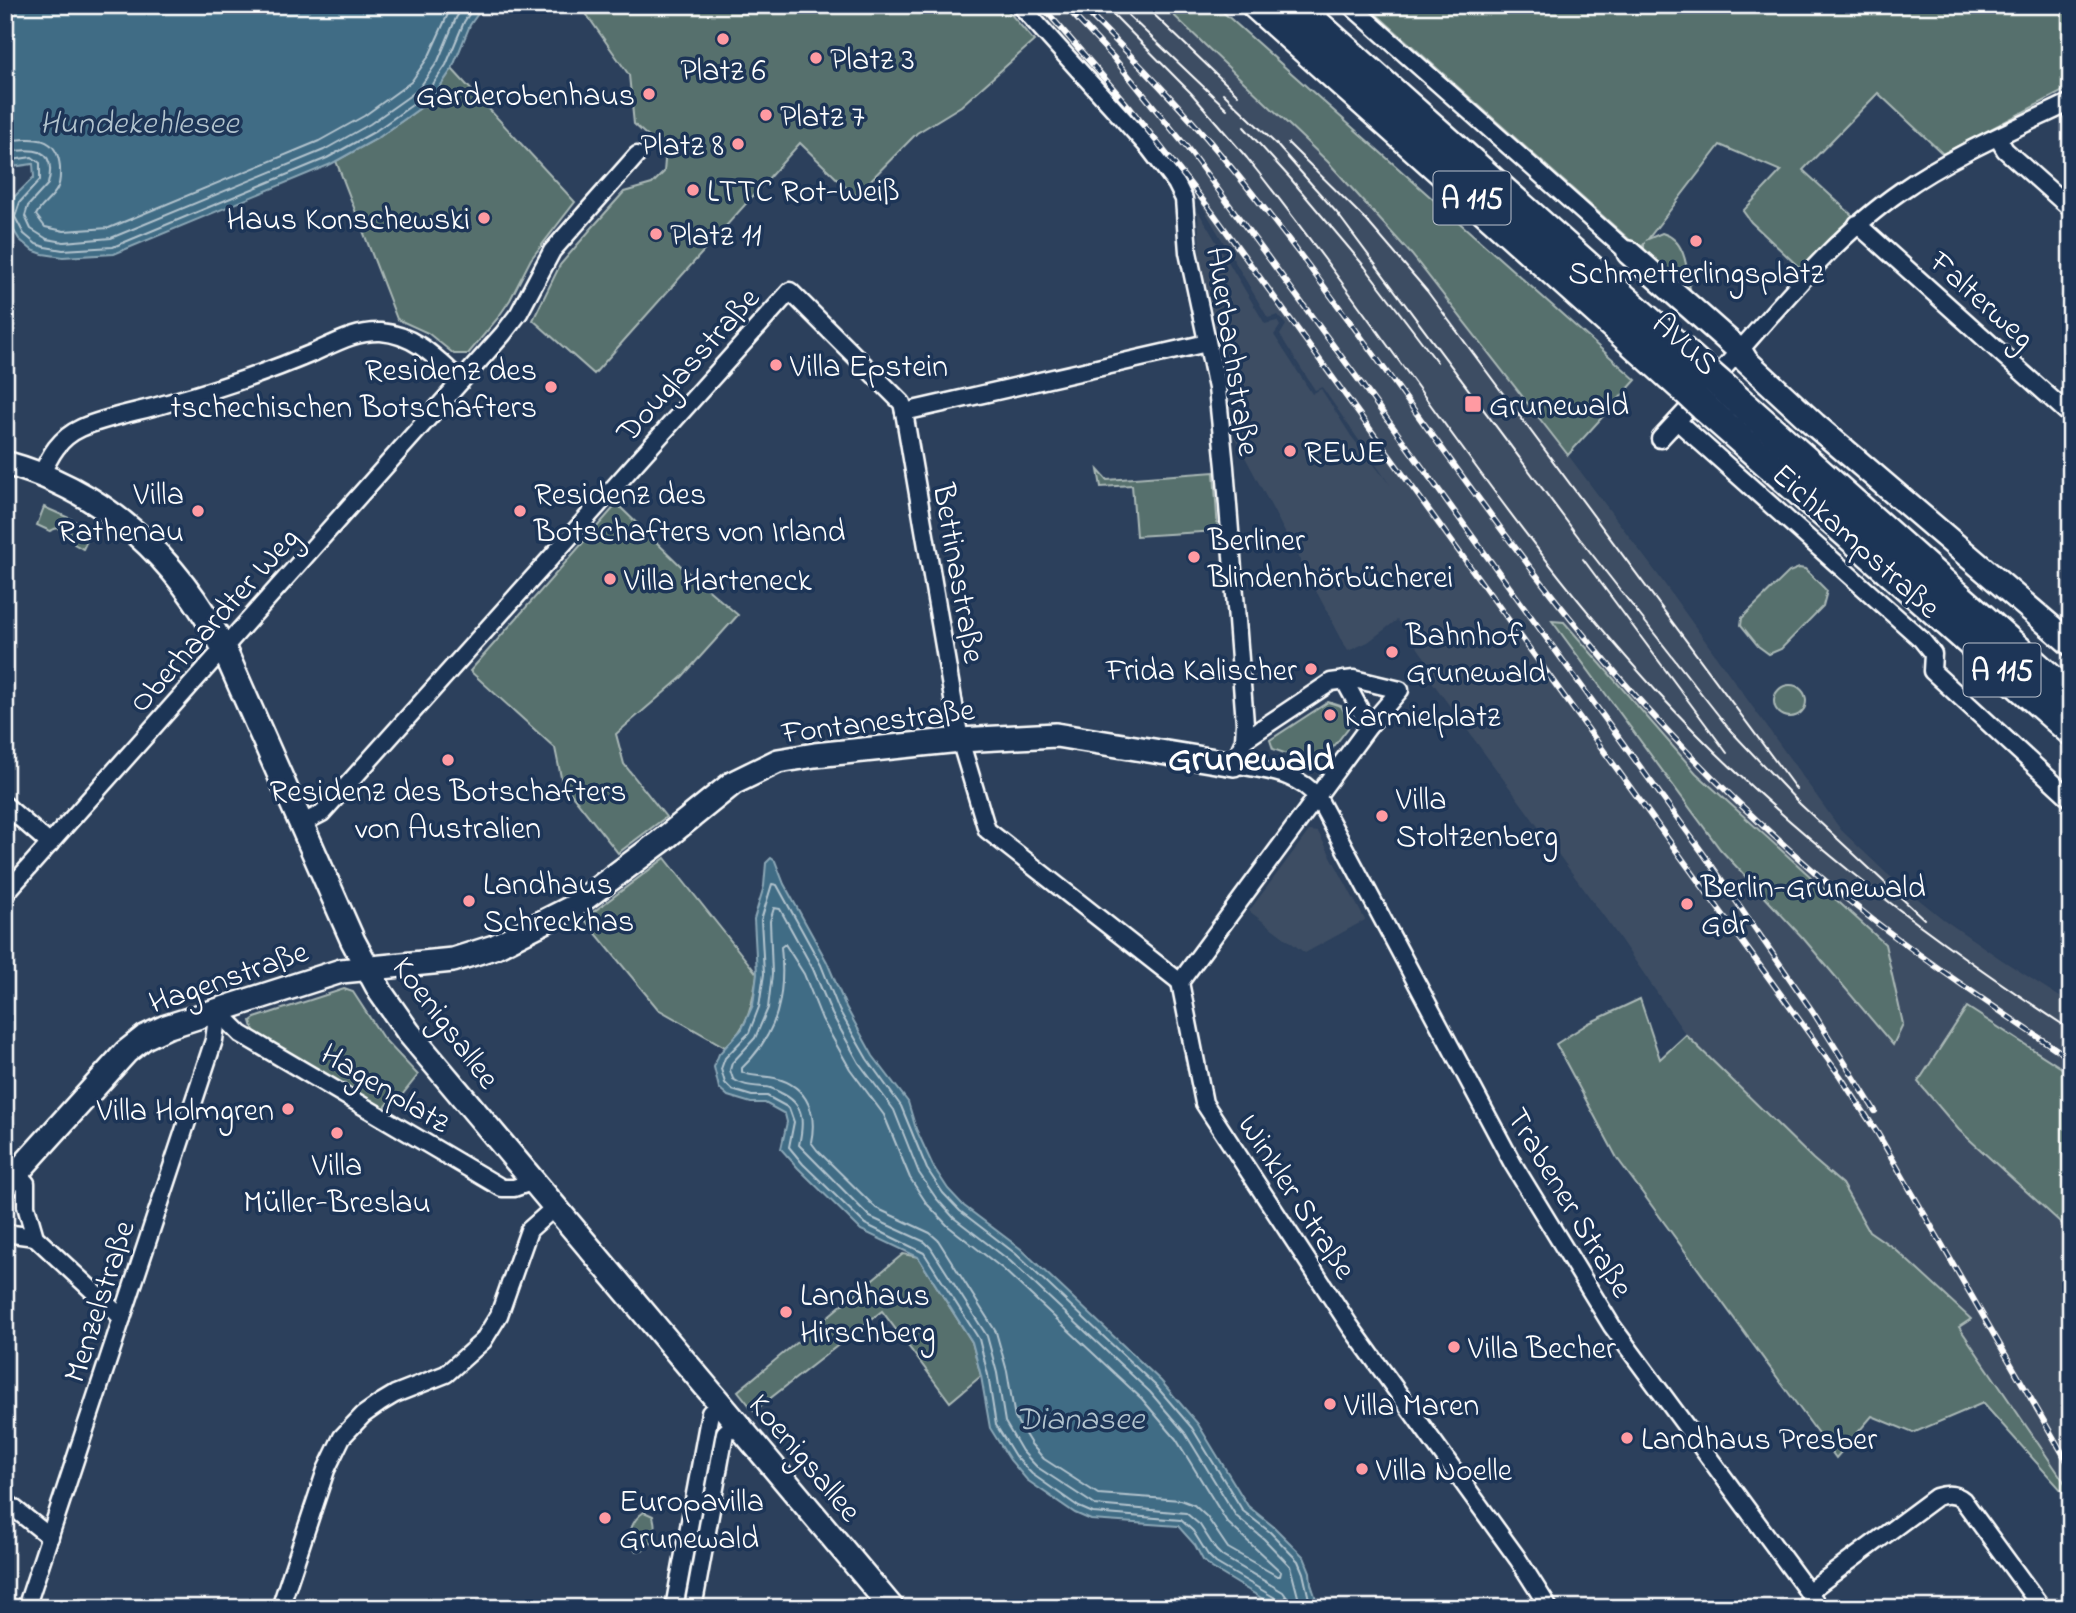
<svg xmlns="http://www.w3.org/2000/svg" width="2076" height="1613" viewBox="0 0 2076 1613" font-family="'Indie Flower',sans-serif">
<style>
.built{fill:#3e4d63}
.green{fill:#56706d;stroke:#aab8b6;stroke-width:2}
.water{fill:#406c85;stroke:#8ca7b6;stroke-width:2}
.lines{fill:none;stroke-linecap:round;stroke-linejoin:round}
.shore{stroke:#b3c4ce;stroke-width:2}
.street-casing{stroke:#fff;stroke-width:21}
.secondary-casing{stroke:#fff;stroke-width:28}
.highway-casing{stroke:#fff;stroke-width:33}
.street{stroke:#1d3557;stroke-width:16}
.secondary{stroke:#1d3557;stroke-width:23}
.highway{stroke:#1d3557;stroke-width:28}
.tram{stroke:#fff;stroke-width:2}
.rail-casing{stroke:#fff;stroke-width:6}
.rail{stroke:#1d3557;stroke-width:3.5;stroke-dasharray:10;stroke-linecap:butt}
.highway-bridge-casing{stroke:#fff;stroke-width:33;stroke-linecap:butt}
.highway-bridge{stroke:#1d3557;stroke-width:28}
.poi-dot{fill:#ff9aa2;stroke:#1d3557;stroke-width:2.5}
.labels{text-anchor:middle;stroke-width:7;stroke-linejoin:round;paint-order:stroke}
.shield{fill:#1d3557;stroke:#bbc2cd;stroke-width:2}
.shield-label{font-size:30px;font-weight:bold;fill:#fff}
.poi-label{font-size:32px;fill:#fff;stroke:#1d3557;text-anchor:start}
.street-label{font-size:32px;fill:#fff;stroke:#1d3557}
.water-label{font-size:33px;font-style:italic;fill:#b3c4ce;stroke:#1d3557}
.district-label{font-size:38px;font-weight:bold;fill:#fff;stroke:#1d3557}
</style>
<rect width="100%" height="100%" fill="#2c405c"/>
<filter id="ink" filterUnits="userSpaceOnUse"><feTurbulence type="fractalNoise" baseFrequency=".0143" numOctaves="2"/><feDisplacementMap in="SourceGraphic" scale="14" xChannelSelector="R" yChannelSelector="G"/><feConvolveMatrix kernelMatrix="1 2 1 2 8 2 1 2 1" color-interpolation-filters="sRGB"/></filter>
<g filter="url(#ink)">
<g class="built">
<polygon points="1028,5 1163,5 1328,162 1412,255 1568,455 1658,575 1841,830 1886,873 1943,919 2002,960 2071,1004 2071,1492 1959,1327 1970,1319 1895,1249 1869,1231 1842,1184 1813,1159 1686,1035 1616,933 1433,683 1430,665 1400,623 1397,620 1368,642 1348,651 1235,438 1228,379 1200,259 1198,211 1265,324 1277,321 1280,326 1274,335 1312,394 1321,389 1351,436 1390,485 1322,387 1315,390 1280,335 1286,325 1278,315 1268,318 1198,199 1123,108"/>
<polygon points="1309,831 1318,832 1365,920 1305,953 1249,911"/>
</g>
<g class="green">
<polygon points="580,5 1003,5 1034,41 961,106 917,133 855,196 800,143 594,374 533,320 560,265 591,229 624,192 652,184 664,172 665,160 662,149 634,124 629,75"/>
<polygon points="1163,5 1215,5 1636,380 1568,455 1412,255 1328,162"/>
<path d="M1366,5H2071V87L1943,154L1878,93L1803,170L1854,217L1802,270L1751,222L1743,211L1781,171L1720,145L1648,239L1662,233C1688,240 1687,273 1691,296L1644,255V244L1640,249Z"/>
<polygon points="452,69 575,202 531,259 510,300 497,319 468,354 454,354 428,333 397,319 336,161 378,138 430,101"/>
<polygon points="1098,470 1107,480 1214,472 1218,531 1136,536 1132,485 1101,487"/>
<polygon points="617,504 684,569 738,615 682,677 616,734 624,764 666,817 618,853 562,782 555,748 470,671"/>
<path d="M44,507L71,519L91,532L83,549L74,544C73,530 62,524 50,531L37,525Z"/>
<polygon points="1799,568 1805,569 1827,591 1823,606 1781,649 1769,654 1758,646 1741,625 1742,618 1789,572"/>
<polygon points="1552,621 1564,622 1696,773 1885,944 1903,1024 1893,1045 1803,938 1720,849"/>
<circle cx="1790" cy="701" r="16"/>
<polygon points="1328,702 1341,706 1349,720 1348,728 1325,758 1312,763 1273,749 1270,740"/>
<path d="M665,858L757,974C753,1003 749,1027 725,1047L658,1009L584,919Z"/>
<polygon points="344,989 353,992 383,1038 418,1075 402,1095 394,1096 383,1110 254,1031 251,1021 255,1018"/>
<polygon points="1640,999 1660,1059 1686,1035 1813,1159 1842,1184 1869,1231 1895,1249 1971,1319 1959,1327 2071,1492 2071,1501 1983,1403 1913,1433 1872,1416 1836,1458 1617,1158 1556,1044 1589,1023"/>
<polygon points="1967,1007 2071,1074 2071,1232 1959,1130 1918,1082"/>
<polygon points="903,1254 918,1257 972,1342 981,1376 950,1402 882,1311 754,1411 738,1391"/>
<path d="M644,1512L653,1516C657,1531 655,1550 636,1551C626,1538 630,1521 644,1512Z"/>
</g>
<g class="water">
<polygon points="5,5 484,5 470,25 452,69 430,101 378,138 331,164 114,254 63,257 43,254 32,250 19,239 7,219 13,198 34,177 33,164 5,168"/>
<polygon points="771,858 775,861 784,884 827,962 846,1007 873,1056 908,1102 916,1129 933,1166 948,1189 964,1206 1021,1249 1161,1381 1198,1424 1248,1506 1274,1527 1304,1557 1310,1572 1311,1584 1319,1608 1278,1608 1212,1568 1203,1560 1195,1545 1178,1526 1091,1520 1075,1513 1027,1480 1010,1460 990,1428 981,1376 972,1342 918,1257 861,1230 798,1168 781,1149 787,1122 785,1114 765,1103 751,1103 728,1096 719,1088 714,1067 719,1054 742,1029 753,1005 757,974 754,919 764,886 766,863"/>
</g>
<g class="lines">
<g class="shore">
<path d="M5,141C30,138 58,133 60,168C60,175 61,182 57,189C52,199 41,205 36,215L45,227L64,231L109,228L319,141L364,116L411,82L429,56L452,5"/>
<path d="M5,152C32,148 58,146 48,184L28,206L25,216L31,229L47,239L64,242L111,238L324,150L370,124L418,90L438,61L456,18L464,5"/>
<polyline points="5,161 32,157 40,163 40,180 20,202 15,217 24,234 36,244 45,247 63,250 113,247 327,158 374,132 425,96 446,65 464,22 475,5"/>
<path d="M785,944L804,974L822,1019L850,1069L884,1115L910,1178L927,1204L948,1226L1003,1269L1142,1399L1176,1439L1227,1522L1281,1572L1280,1576H1277L1228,1548L1207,1517L1194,1505L1181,1500L1098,1494L1044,1459L1031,1444L1015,1418L1007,1371L996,1332L938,1240L930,1233L876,1208L817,1150L811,1142C818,1109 804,1082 769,1077C759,1075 751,1077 742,1072V1068C778,1034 786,995 781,947Z"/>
<polyline points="1281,1608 1277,1599 1216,1563 1208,1555 1193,1531 1181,1520 1093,1513 1079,1507 1032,1474 1015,1456 996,1425 988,1375 979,1339 924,1253 865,1224 803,1164 789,1147 794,1122 789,1108 767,1096 752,1096 732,1090 725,1083 721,1069 725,1058 749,1033 759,1007 764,974 761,920 772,884 777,885 821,965 839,1010 867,1059 901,1106 927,1169 943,1193 960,1211 1016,1254 1156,1386 1192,1428 1243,1511 1270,1532 1298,1561 1303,1573 1311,1608"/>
<path d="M1290,1608L1288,1599L1283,1592L1222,1556L1216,1550L1200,1525L1186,1513L1095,1505L1037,1467L1022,1451L1005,1422L997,1373L987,1336L931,1248L925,1242L870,1217L799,1145C804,1122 805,1104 781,1093C775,1090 771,1087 765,1087C753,1086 742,1086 733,1079L730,1070L732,1063L755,1038L768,1008L772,974L770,921L774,908L780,909L813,969L832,1014L859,1063L894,1110L919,1173L936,1198L954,1218L1010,1261L1150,1392L1185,1433L1236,1516L1264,1539L1290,1566L1301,1608"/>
</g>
<g class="street-casing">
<g id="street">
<path d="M1020,5L1150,149L1176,183L1184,199L1188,252L1217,388L1225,467L1245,723L1244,740L1234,764C1266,771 1296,771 1318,798L1513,1164L1612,1326L1820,1608"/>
<polyline points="1350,5 1629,253"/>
<polyline points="1998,138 2005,150 2071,209"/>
<polyline points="1857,224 2071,416"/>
<path d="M1725,367C1780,306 1833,238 1901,191C1952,155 2015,129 2071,102"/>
<polyline points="904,412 960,740 987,830 1180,982"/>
<polyline points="1677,421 1921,639 1933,654 1932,671 2071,799"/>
<polyline points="1660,439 1686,411"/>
<path d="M41,476C50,455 59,438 81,428C105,417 142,411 168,403C218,389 268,372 315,352C337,342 357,331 381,332C416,335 437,359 461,381"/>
<polyline points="1344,680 1369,726"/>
<polyline points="1244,740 1331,682 1354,679 1400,690 1369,726 1180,982 1204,1103 1350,1326 1518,1559 1549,1608"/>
<polyline points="5,805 50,844"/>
<polyline points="301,824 322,813 790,291 902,403 904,412 1207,343"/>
<polyline points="5,894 503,334 519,313 552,251 637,155"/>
<polyline points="218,1011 241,1034 502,1188 514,1188 534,1181"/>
<polyline points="16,1174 26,1183 26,1206 35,1237 122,1318"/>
<polyline points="5,1233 35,1237"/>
<polyline points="5,1501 50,1537"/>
<path d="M1808,1592L1936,1497C1945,1494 1955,1493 1963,1500L2042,1608"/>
<polyline points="26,1608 214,1040 218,1011"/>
<polyline points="280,1608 326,1470 342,1437 363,1415 380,1403 395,1394 446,1374 483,1341 499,1315 529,1230 555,1207"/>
<polyline points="674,1608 710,1413 720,1404"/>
<polyline points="693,1608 725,1433 736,1423"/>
</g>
</g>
<g class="secondary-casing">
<g id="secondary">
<polyline points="1629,253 1740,351 1746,361 1815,425 2071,644"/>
<path d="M5,463C105,490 178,559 224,649L353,941L381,993L409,1033L892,1608"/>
<polyline points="5,1186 126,1052 145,1037 166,1027 341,971 453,960 494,947 573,907 660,842 733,783 778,761 815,755 960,740 1056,735 1234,764"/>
</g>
</g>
<g class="highway-casing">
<g id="highway">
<polyline points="1256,5 1688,392"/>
<polyline points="1295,5 1706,372"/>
<polyline points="1722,386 2071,697"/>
<polyline points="1704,407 2071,731"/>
</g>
</g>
<use href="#street" class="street"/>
<use href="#secondary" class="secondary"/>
<use href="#highway" class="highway"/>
<g class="tram">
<path d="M1104,5L1191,93L1247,158C1387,333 1506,527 1658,693C1779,825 1921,932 2071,1030"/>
<polyline points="1144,5 1238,95"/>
<polyline points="1128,15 1227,109"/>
<polyline points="1223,93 1276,144 1337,213 1580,539 1730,730 1800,804 1924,919"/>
<polyline points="1244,127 1290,178 1365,267 1437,362"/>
<polyline points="1288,143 1367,221 1427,291 1796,789"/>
<polyline points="1583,559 1727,753"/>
</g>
<g class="rail-casing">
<g id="rail">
<polyline points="1041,5 1131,109 1213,213 1840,1076 1878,1134 2071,1468"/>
<polyline points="1064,5 1113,57 1188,149 1358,379 1705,856 1813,1012 1875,1111"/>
<path d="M1080,5C1129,53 1177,102 1221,155C1361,323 1476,511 1620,678C1696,766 1782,848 1873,920C1937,969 2004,1014 2071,1059"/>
</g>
</g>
<use href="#rail" class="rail"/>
<g class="highway-bridge-casing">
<g id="highway-bridge">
<polyline points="1706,372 1722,386"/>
<polyline points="1688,392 1704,407"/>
</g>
</g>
<use href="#highway-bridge" class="highway-bridge"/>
</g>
</g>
<g class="poi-dot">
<circle cx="723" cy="39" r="7"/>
<circle cx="816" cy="58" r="7"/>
<circle cx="649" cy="94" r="7"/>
<circle cx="766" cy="115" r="7"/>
<circle cx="738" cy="144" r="7"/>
<circle cx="693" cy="190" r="7"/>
<circle cx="484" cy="218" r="7"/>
<circle cx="656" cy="234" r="7"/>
<circle cx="1696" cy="241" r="7"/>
<circle cx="776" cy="365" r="7"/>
<circle cx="551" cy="387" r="7"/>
<rect x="1464" y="395" width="18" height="18" rx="3.5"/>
<circle cx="1290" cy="451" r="7"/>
<circle cx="198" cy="511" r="7"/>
<circle cx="520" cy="511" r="7"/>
<circle cx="1194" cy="557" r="7"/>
<circle cx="610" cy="579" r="7"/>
<circle cx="1392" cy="652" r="7"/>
<circle cx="1311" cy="669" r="7"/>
<circle cx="1330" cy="715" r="7"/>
<circle cx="448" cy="760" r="7"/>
<circle cx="1382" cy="816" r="7"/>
<circle cx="469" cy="901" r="7"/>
<circle cx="1687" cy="904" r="7"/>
<circle cx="288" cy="1109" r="7"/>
<circle cx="337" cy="1133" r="7"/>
<circle cx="786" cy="1312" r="7"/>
<circle cx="1454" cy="1347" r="7"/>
<circle cx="1330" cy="1404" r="7"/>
<circle cx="1627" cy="1438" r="7"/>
<circle cx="1362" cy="1469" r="7"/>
<circle cx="605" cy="1518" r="7"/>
</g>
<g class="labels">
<g class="shield">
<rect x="1433.5" y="171.5" width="77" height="53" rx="5"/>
<rect x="1963.5" y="643.5" width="77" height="53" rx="5"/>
</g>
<g class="shield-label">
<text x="1472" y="208">A 115</text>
<text x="2002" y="680">A 115</text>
</g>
<g class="poi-label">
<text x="830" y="69">Platz 3</text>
<text x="723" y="80" text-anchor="middle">Platz 6</text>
<text x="635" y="105" text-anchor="end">Garderobenhaus</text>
<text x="780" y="126">Platz 7</text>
<text x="724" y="155" text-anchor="end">Platz 8</text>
<text x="707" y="201">LTTC Rot-Weiß</text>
<text x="470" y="229" text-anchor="end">Haus Konschewski</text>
<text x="670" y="245">Platz 11</text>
<text x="1696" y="283" text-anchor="middle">Schmetterlingsplatz</text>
<text x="790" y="376">Villa Epstein</text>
<text x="537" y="380" text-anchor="end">Residenz des<tspan x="537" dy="37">tschechischen Botschafters</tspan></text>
<text x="1489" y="415">Grunewald</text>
<text x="1304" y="462">REWE</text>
<text x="184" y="504" text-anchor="end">Villa<tspan x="184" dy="37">Rathenau</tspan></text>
<text x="534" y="504">Residenz des<tspan x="534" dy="37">Botschafters von Irland</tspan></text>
<text x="1208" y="550">Berliner<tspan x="1208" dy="37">Blindenhörbücherei</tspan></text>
<text x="624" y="590">Villa Harteneck</text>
<text x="1406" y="645">Bahnhof<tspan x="1406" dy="37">Grunewald</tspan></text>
<text x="1297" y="680" text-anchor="end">Frida Kalischer</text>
<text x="1344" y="726">Karmielplatz</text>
<text x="448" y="801" text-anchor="middle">Residenz des Botschafters<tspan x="448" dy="37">von Australien</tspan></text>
<text x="1396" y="809">Villa<tspan x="1396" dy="37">Stoltzenberg</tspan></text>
<text x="483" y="894">Landhaus<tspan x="483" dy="37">Schreckhas</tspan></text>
<text x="1701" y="897">Berlin-Grunewald<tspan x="1701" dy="37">Gdr</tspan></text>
<text x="274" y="1120" text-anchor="end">Villa Holmgren</text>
<text x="337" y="1175" text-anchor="middle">Villa<tspan x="337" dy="37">Müller-Breslau</tspan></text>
<text x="800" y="1305">Landhaus<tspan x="800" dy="37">Hirschberg</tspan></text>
<text x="1468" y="1358">Villa Becher</text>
<text x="1344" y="1415">Villa Maren</text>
<text x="1641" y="1449">Landhaus Presber</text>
<text x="1376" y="1480">Villa Noelle</text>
<text x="619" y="1511">Europavilla<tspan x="619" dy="37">Grunewald</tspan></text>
</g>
<g class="street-label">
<text transform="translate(1983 299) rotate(42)" y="11">Falterweg</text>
<text transform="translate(1686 343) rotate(42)" y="11">AVUS</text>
<text transform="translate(1234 351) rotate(81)" y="11">Auerbachstraße</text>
<text transform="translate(687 364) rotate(-48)" y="11">Douglasstraße</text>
<text transform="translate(1857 540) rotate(42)" y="11">Eichkampstraße</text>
<text transform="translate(960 573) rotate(80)" y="11">Bettinastraße</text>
<text transform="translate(213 619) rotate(-48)" y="11">Oberhaardter Weg</text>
<text transform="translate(878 720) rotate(-7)" y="11">Fontanestraße</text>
<text transform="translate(228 976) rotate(-19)" y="11">Hagenstraße</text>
<text transform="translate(447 1022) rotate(53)" y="11">Koenigsallee</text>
<text transform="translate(386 1087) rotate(31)" y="11">Hagenplatz</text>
<text transform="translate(1298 1196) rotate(57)" y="11">Winkler Straße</text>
<text transform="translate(1571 1202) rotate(59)" y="11">Trabener Straße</text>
<text transform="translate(98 1301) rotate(-72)" y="11">Menzelstraße</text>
<text transform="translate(806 1457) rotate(50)" y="11">Koenigsallee</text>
</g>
<g class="water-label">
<text x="139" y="133">Hundekehlesee</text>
<text x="1080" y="1429">Dianasee</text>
</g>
<g class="district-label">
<text x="1251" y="770">Grunewald</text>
</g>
</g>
<rect width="2076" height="1613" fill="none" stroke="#1d3557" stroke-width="28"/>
<rect x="14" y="14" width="2048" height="1585" fill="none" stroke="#fff" stroke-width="2.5" filter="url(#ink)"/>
</svg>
